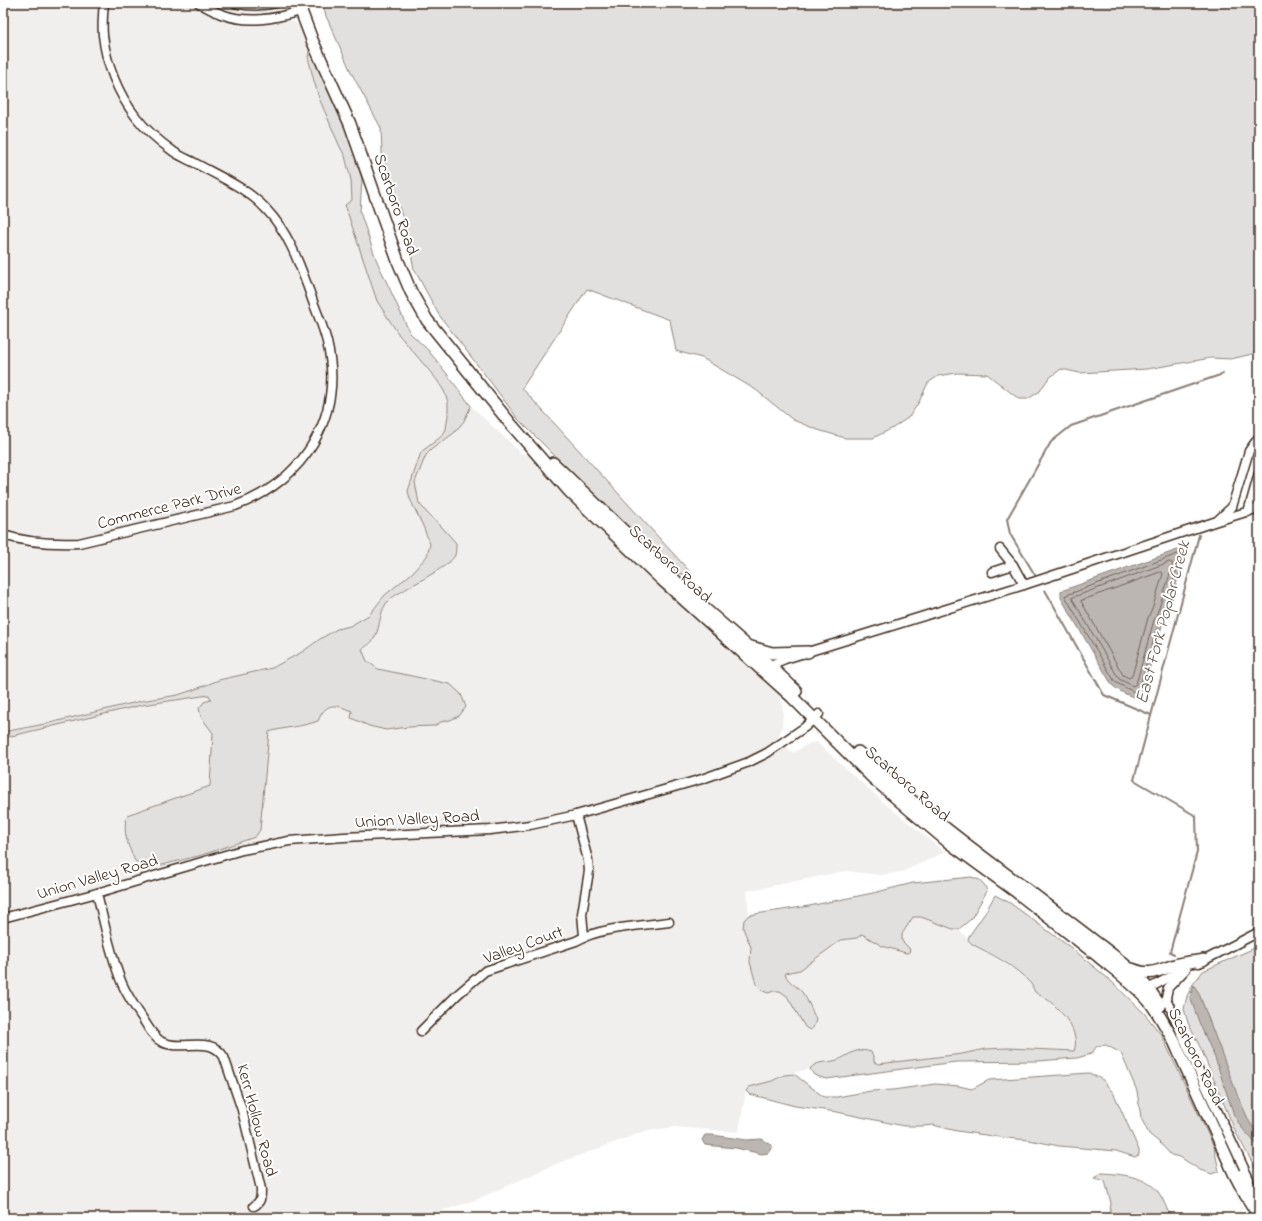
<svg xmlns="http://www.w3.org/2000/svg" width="1262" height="1221" viewBox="0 0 1262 1221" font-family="'Indie Flower',sans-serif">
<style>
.built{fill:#f1efee}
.green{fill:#e2e0de;stroke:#8e857e}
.water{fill:#bcb6b3;stroke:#887e77}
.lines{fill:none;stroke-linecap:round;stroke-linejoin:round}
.shore{stroke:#6f625a;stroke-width:1}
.stream{stroke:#887e77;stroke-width:2}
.minor-casing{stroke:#3b2a1e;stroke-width:11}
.major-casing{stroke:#3b2a1e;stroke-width:14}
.minor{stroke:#fff;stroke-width:8}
.major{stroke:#fff;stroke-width:11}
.labels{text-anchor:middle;stroke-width:4;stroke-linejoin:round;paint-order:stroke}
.street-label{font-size:17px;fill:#3b2a1e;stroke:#fff}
.water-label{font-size:18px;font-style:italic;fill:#685b52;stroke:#fff}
</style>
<rect width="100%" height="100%" fill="#fff"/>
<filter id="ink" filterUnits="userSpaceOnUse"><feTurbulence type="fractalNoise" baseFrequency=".025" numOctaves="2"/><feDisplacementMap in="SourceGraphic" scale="8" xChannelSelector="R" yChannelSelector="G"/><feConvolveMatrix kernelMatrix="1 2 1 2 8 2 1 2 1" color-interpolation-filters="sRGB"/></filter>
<g filter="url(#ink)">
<g class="built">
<polygon points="3,3 283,3 284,6 287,7 284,11 287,20 295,22 304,29 310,46 319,98 340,147 345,156 351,180 353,196 352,200 346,205 377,301 399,336 437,380 444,391 448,402 448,415 446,429 443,436 421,452 408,491 410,500 423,526 430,544 427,556 412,573 385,595 369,615 350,626 337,629 320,639 302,652 272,668 178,695 141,701 45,724 3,732"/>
<polygon points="471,406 521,453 534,457 598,525 599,528 775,685 782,703 783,712 782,728 778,738 793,753 810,743 816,742 889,807 945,852 902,872 880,875 845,871 747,891 749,915 744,920 745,933 774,991 780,991 787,996 805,1027 813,1028 816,1020 801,991 786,978 785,973 800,970 841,940 862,933 872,940 893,950 906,953 905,944 901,941 902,934 913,918 921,916 953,929 959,929 972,944 1018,972 1031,984 1036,992 1049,1001 1067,1020 1076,1037 1077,1045 1074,1051 1008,1048 985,1049 962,1054 878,1064 851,1052 835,1061 819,1063 813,1065 810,1069 784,1075 772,1081 749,1087 746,1091 739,1132 675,1127 646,1131 556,1164 473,1201 419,1218 3,1218 3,738 142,705 209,695 211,700 201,717 213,733 210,786 127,815 125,824 126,840 130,850 135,861 149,867 162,865 202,855 247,840 263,800 269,733 278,729 311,723 318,721 323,710 329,707 339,706 352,711 351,719 369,726 386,730 408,727 434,726 441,722 450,720 450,684 378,669 367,661 361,649 370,644 384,606 388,601 397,594 443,566 441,526 427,513 419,503 415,482 426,455 464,421"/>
</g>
<g class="green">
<polygon points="322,3 1259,3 1259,349 1252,354 1231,359 1211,358 1147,369 1080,373 1061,369 1048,379 1040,391 1028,399 1019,399 987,374 957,373 938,376 928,383 919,402 909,417 893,428 873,438 845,438 818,430 793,420 756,390 702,358 676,351 670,320 587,289 522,388 692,574 686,575 678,573 614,515 518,419 495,388 439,315 414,269 406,229 382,153 381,128 352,74 326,16"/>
<path d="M310,46L327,81L351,144L362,179L360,212L376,259L387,283L410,333L428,350L444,370L471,406L464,421L454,433L432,449L426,455L415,482L419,503L427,513L441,526L456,543C456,547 456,552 455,555C451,567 402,589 389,600C379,610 381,625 375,637C372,643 367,646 362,649L367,661L378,669L450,684L461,694L466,707L459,716L450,720L441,722L434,726L408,727L386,730L369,726L351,718L352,711C334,704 326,702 318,721C302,727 285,727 269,732L260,830L255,837L202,855L162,865L148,867L135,861C128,846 122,832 127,815L210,786L213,733L201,717L199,708L204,702L211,700L209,695L142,705L3,738V732L45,724L141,701L178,695L196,689L219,680L272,668L302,652L320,639L337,629L350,626L369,615L385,595L412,573L427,556L430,544L423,526L410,499L408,491L421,452L442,436L446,429L448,415V402L444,391L437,380L399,335L377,301L345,205L352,200L351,180L345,156L340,147L319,98L314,81L308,57Z"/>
<path d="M971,877C980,879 984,882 987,891L971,919L959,929H953L921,917H913L902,934V941L909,948L910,951L908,953H906L882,946L862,934L857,938L841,940L800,970L785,973C787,982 796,985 802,992C808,1000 812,1010 816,1020L813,1028L810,1030L805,1027L787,996L780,991H774L768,993L763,991L756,984L750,962L751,947L745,933L743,928L744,920L749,915L809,906L873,893L913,883Z"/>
<path d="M995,895L1010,903L1074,950L1111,981L1145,1014L1162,1036L1214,1147L1219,1171L1212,1174L1200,1170L1180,1157L1171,1155L1160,1143L1149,1134L1141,1118L1137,1091L1121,1053L1106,1045L1097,1046L1091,1054L1077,1058L1038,1061L956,1062L826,1079L814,1075L810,1069C816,1061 824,1063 833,1061C849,1058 852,1046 871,1052L874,1058V1062L878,1064L962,1054L985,1049L1008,1048L1074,1051C1081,1033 1062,1011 1048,1000C1044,997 1038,995 1035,992C1033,989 1033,986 1031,984C1016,966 992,955 972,944L968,940L969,936L985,913Z"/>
<polygon points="1259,946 1259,1175 1236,1133 1201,1049 1188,1023 1184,1009 1187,996 1193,984 1203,971"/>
<polygon points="1089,1073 1103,1080 1114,1094 1139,1150 1139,1155 1135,1157 1116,1151 1059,1146 1029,1140 1007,1138 957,1131 933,1125 923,1126 904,1126 837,1112 795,1106 749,1094 746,1091 749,1087 772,1081 784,1075 794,1074 824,1097 837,1097 871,1091 893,1090 935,1084 959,1086 972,1089 989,1080"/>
<path d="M1102,1173C1120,1174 1147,1176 1159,1193C1164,1200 1167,1210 1171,1218H1109L1111,1203L1105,1181L1094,1178Z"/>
</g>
<g class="water">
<path d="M1183,548L1186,550V553L1164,622H1163L1144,687L1140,697C1132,699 1117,690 1112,685L1061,598V591Z"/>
<polygon points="1194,985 1200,996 1237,1094 1249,1121 1259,1136 1259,1147 1241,1127 1234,1115 1215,1058 1199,1022 1190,997"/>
<polygon points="705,1135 712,1135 747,1140 762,1139 770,1144 772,1147 768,1153 762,1154 736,1148 705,1145 702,1140"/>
</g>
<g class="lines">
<g class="shore">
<polygon points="1178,554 1180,554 1181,556 1161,618 1159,622 1140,686 1138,692 1136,693 1115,682 1065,596"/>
<polygon points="1170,562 1172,563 1173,565 1159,608 1154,620 1136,684 1133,686 1119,679 1072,598"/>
<polygon points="1161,572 1163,574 1153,606 1148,618 1132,676 1129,678 1123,675 1081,601"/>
</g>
<g class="stream">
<polyline points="1035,575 1010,534 1007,519 1051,442 1071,426 1223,374"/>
<polyline points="1045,590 1104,695 1151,715"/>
<polyline points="1174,954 1170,952 1197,852 1196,816 1134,780 1199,535"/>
</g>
<g class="minor-casing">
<g id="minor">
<path d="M199,3C206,7 213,11 221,14C248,24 274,19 301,11"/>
<path d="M234,3C249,6 262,7 276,3"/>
<polyline points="1248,512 1259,473"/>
<polyline points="1218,520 1232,507 1249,451 1259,437"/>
<path d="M3,535C28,543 53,544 79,543L235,506C304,481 345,416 327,342C323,325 315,309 310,293C299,263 289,233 266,209C247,188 218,176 193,162C187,159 180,156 174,152C160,142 146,130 136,117C118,94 106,64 103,35C102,25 103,13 104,3"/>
<polyline points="1000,549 1013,565 1024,585"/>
<polyline points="992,572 1013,565"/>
<polyline points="767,668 773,664 785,659 1024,585 1217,521 1259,508"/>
<polyline points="576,815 588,860 589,871 582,914 584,936"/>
<path d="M97,893C104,922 110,953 121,981C126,994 135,1007 143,1019C148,1027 153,1037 162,1042C182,1052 210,1034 224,1057L242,1110L261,1189C261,1197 261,1202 254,1206"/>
<polyline points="3,918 97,893 242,850 269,845 289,841 344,837 490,830 530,825 576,815 702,779 749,762 767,753 805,727 819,714"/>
<polyline points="1199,963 1259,932"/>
<polyline points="1186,969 1168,988 1166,998 1188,1048 1249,1179"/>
<polyline points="1144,991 1181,971"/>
<path d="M421,1031L458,994L485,971L576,941C601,927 640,926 669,922"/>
</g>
</g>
<g class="major-casing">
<g id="major">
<path d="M298,3L312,40L350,124L398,261L411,292L427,320L510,423L569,491L660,578L792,697L873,778L909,809L947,841L1014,890L1098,956C1115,970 1134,984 1149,1001C1159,1013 1166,1028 1174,1041L1234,1173L1245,1194L1259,1216"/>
<polyline points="553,463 706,610 770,666 796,691"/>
<polyline points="751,647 772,653 808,652"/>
<path d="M858,752C912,805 973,850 1034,895C1055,911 1076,927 1097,943C1122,962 1144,978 1160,1006"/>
<path d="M1132,969C1151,977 1158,970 1175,965C1184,962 1194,962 1203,960"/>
<polyline points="1242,1175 1259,1200"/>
</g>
</g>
<use href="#minor" class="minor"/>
<use href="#major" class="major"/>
</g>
</g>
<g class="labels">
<g class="street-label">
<text transform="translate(397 204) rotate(71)" y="6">Scarboro Road</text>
<text transform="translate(169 505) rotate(-14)" y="6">Commerce Park Drive</text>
<text transform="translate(671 563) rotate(43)" y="6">Scarboro Road</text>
<text transform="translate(908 783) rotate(41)" y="6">Scarboro Road</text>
<text transform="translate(417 818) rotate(-3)" y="6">Union Valley Road</text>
<text transform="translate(97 876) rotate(-16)" y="6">Union Valley Road</text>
<text transform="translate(523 944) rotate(-20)" y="6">Valley Court</text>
<text transform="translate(1197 1056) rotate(64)" y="6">Scarboro Road</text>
<text transform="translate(258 1120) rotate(75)" y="6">Kerr Hollow Road</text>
</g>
<g class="water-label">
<text transform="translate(1162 622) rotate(-75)" y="6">East Fork Poplar Creek</text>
</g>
</g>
<rect width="1262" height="1221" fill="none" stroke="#fff" stroke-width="16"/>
<rect x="8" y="8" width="1246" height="1205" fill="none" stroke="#3b2a1e" stroke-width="1.5" filter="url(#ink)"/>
</svg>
